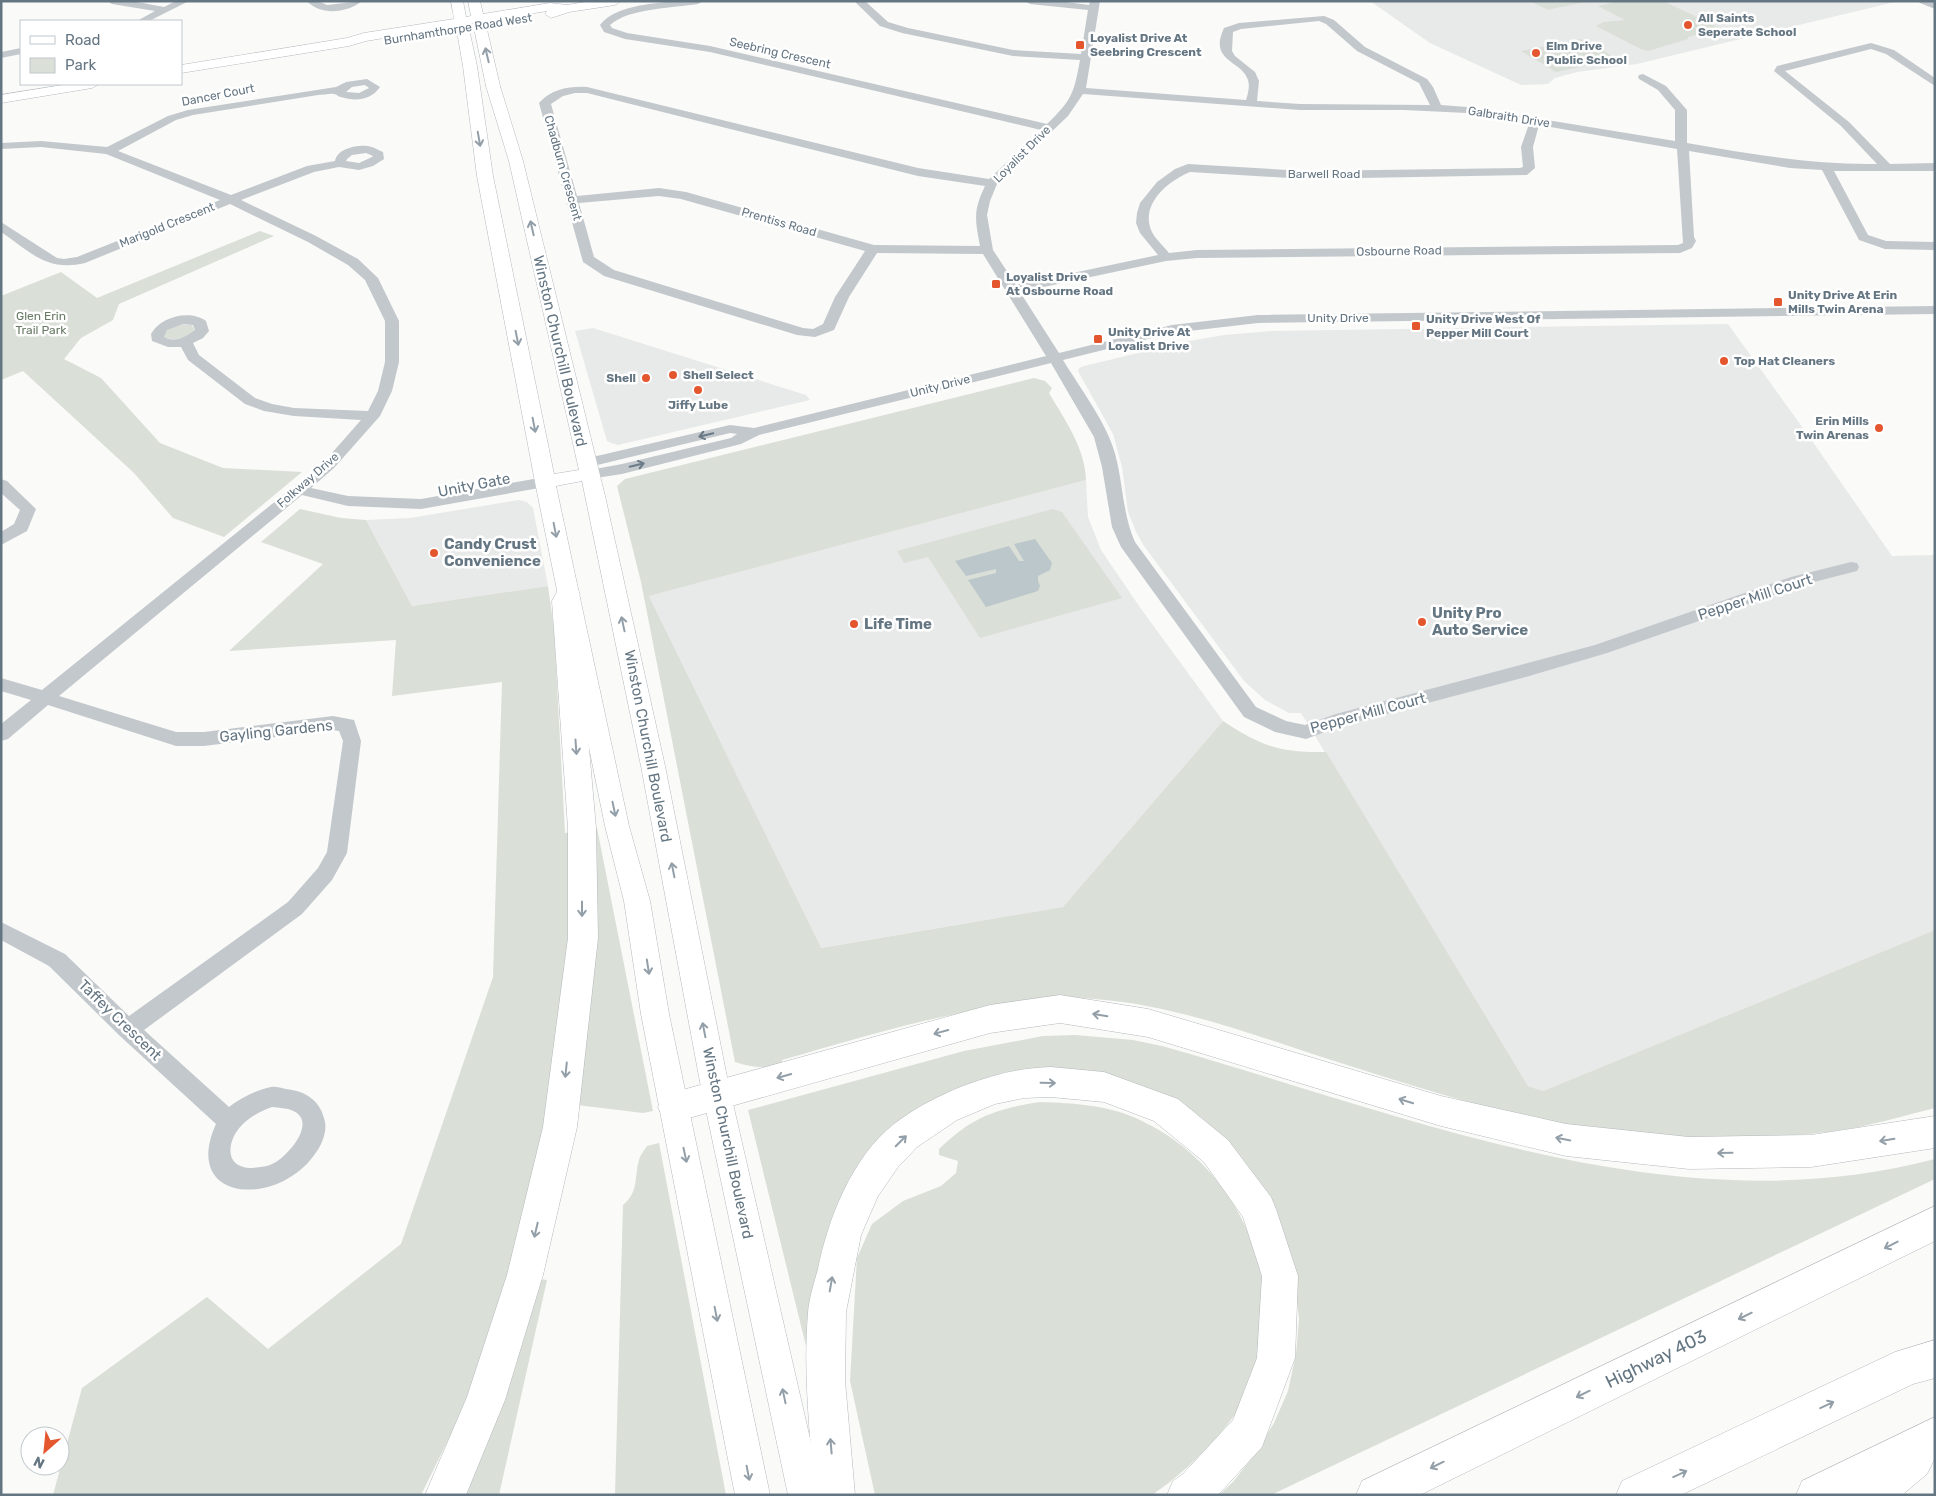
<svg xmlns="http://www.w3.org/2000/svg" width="1936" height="1496" viewBox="0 0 1936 1496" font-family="Rubik,sans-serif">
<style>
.built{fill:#e8e9e9}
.green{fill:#dadfd7}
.water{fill:#bbc7cb}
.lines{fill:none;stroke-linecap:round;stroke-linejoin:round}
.major-casing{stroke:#b5babe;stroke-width:1}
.highway-casing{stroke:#b4b9bd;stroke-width:1}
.minor{fill:#c3c8cc;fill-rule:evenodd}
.major{fill:#fff;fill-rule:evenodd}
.highway{fill:#fff;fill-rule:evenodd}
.oneway{stroke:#939fa8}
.oneway2{stroke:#6a7a87}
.poi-dot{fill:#e4572e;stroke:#fff;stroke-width:2}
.labels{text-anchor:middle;stroke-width:5;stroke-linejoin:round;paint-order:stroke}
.far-poi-label{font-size:12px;font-weight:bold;fill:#657683;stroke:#fff;text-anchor:start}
.far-street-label{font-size:12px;fill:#657683;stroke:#fff}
.far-park-label{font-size:12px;fill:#687a64;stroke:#fff}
.street-label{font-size:15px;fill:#657683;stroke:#fff}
.poi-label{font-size:15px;font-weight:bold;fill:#657683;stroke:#fff;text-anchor:start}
.near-street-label{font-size:18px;fill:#657683;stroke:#fff}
</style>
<rect width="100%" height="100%" fill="#fafaf8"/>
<g class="built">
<polygon points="1370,1 1529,1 1548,10 1590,1 1899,1 1637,64 1577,72 1555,78 1548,84 1521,85 1430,43"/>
<polygon points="1728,324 1808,435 1892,556 1935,555 1935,930 1543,1091 1528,1086 1301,713 1289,713 1265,700 1244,681 1144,546 1136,532 1128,512 1122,467 1113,434 1078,371 1079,368 1084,366 1184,342 1224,335 1271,331"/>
<polygon points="593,328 806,395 810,400 618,445 611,443 607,441 575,331"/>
<polygon points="1086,480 1088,517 1101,550 1139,606 1223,721 1063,907 820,948 649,596"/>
<polygon points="519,500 527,502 533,508 548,586 412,606 366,520 410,518"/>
</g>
<g class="green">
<polygon points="1529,1 1590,1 1548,10"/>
<polygon points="1619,1 1663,1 1722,29 1688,37 1688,39 1648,51 1641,49 1596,26 1604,22 1625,20 1598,6"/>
<polygon points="1581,39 1618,59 1556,72 1521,51"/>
<polygon points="260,231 274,236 119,304 113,320 81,338 64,359 101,378 160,443 223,468 302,472 224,537 173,518 134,473 23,371 1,380 1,296 61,272 97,298"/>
<path d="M179,324L192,325L195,331C187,338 174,342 164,337L167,329Z"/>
<path d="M1034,378L1045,381L1052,388L1049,393C1065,420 1085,448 1086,480L649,596L821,948L1063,907L1223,721C1261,746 1280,753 1326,752L1528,1086L1543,1091L1935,930V1108C1906,1115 1877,1124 1848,1129C1769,1141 1685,1141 1606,1130C1518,1119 1431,1092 1347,1065C1267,1040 1179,1005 1095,999C1073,997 1051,1000 1030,1002C945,1011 863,1037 782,1060V1065C765,1068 752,1068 735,1062L641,582L617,486L625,479Z"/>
<polygon points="300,509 341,518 366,520 412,606 548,586 554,629 565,833 573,832 571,925 548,1114 505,1290 463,1410 421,1495 53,1495 82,1388 207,1297 268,1349 401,1244 493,977 502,682 392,696 396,640 229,651 323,564 261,542"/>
<polygon points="1053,509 1062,512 1122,598 980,638 928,557 904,563 897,551"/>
<polygon points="597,828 653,1111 643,1113 577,1105 590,829"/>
<path d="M1075,1035L1133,1040L1162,1046C1410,1116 1673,1228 1935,1159V1179L1271,1495H1219L1233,1482L1257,1451L1274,1423L1288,1391L1296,1354L1299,1319L1295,1281L1248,1170L1080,1077L898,1132L814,1344L806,1346L748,1110L964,1051L1043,1036Z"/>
<path d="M1040,1102C1073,1103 1109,1105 1140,1120C1220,1157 1272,1244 1265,1332C1265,1341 1261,1350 1259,1358C1257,1366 1256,1376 1253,1383C1235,1425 1189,1470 1152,1495H875L850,1381L857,1258L872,1224L903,1201L941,1186L956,1173L958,1161L939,1155V1149C972,1117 995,1109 1040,1102Z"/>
<path d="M659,1143L726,1495H615L623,1205C639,1192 634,1178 639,1160C640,1155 644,1151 647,1146Z"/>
<polygon points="539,1279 547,1280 499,1495 459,1495"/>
</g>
<polygon class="water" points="1035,539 1052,563 1050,570 1038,576 1038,581 1040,586 1038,591 986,607 968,580 996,573 996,569 966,576 955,561 1009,546 1019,561 1024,561 1014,544"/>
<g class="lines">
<g class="major-casing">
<g id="major">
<path d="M451,1H463L466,17L471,16L468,1H480L483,14L550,3L567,5L591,1H621L615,5L569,12L551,18L545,14L547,11L485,21L500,86L523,161L605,496L665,766L728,1082L823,1495H788L700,1082L641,766L582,481L556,486L629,826L650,901L669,1014L770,1495H735L641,1014L624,901L605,826L535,482L477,176L463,66L456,26L366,41L349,46L181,73V65L347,38L364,33L454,19ZM473,23L486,86L509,161L579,470L554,474L493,176L477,66L468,24Z"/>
<polygon points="69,84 99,84 92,88 1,103 1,95"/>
</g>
</g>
<g class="highway-casing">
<g id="highway">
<polygon points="568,586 577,588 580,594 576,601 596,828 598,938 577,1127 543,1275 505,1400 466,1495 425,1495 467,1397 507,1275 543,1127 568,938 568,828 552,601 559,588"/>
<polygon points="1060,995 1148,1009 1441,1096 1566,1124 1689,1137 1811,1135 1935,1116 1935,1148 1811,1167 1689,1169 1566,1156 1441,1126 1148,1037 1060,1023 990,1033 675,1122 663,1118 658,1107 663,1096 675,1092 990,1005"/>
<path d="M1051,1067L1104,1072L1178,1099L1228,1140L1271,1197L1276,1209L1298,1276L1295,1358L1262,1447L1218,1495H1167L1173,1481L1183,1474L1233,1420L1257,1358L1262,1276L1243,1217L1204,1162L1154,1121L1104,1102L1051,1097L1024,1098L995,1104L957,1120L917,1147L898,1167L878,1196L861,1235L846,1312L845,1381L855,1495H815C810,1435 803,1374 808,1313C809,1299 814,1283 818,1269C828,1219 852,1157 894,1124C915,1108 938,1096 963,1086C993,1075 1019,1068 1051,1067Z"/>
<polygon points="1935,1206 1935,1241 1420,1495 1356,1495 1362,1481"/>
<polygon points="1935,1340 1935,1378 1913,1384 1681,1495 1616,1495 1622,1481 1895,1352"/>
<polygon points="1935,1417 1935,1458 1927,1474 1902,1495 1796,1495 1802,1481"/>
</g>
</g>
<g class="minor">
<polygon points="107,1 132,1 164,7 176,1 189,1 149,21 137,21 155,11 112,4"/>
<path d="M307,1H318L327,5L362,1C348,13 320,16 307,1Z"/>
<path d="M675,1H703L698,4C673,8 629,8 610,25L612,28L627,33L710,46L1047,124C1072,100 1074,93 1080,60L1013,56L902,33L880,26L854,1H865L888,22L908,28L1013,50L1081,54L1088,10L1030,4L1025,1H1059L1089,5L1090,1H1100L1086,88L1246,100C1248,94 1250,86 1248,80C1242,60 1208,62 1224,28L1239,23L1324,16L1334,20L1365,47L1427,79L1433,87L1441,105L1467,107L1675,141V110L1658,90L1639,79L1638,77L1639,75L1643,74L1666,86L1687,110V143C1750,154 1812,165 1877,164L1841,126L1774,71L1777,66L1871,43L1894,50L1935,78V86L1886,54L1871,49L1785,71L1849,122L1890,164L1935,163V171H1834L1868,235L1886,241L1935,242V250L1885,249L1859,240L1822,170L1790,168L1689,151L1694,237L1696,241L1692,248L1680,253L1197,258L1166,261L1020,292L1059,353L1172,325L1258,315L1935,306V314L1258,323L1172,333L1063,360C1077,383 1099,413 1109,437C1124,470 1120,509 1135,542L1256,707L1286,721L1305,725L1336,714L1595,645L1791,577L1851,562L1857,563L1859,567L1857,571L1802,585L1607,653L1522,678L1341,726L1306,739L1275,732L1244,717L1121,547L1112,527L1102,467L1094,437L1051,363L759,435L741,444L622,474L589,479L584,477L581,474L584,471L622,464L731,438L737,434L730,433L589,467L584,465L581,462L584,459L730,425L754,428L1046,356L983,254L877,253L849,297L834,330L815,337L797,335L604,276L583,262L539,103C551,89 570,86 587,87L918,168L989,179L1041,130L710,52L625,39L604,32L600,25C616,5 651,4 675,1ZM1319,21L1326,24L1357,51L1419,83L1430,105L1300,104L1257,101L1259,81L1255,72L1235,56L1232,51L1233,32L1241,29ZM575,93H587L918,176L985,186C973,211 975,219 980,246L874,245L686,192L659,188L577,196L551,104L563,96ZM1083,94L1300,110H1404L1467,113L1529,124L1521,147L1523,167L1520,168L1305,171L1188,164L1175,169L1157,182L1140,203L1137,213L1136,223L1140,233L1158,255L1016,285L993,250L987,215L990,201L997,184L1068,116ZM1539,125L1677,149L1683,243L1678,245L1197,250L1169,253C1164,246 1156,240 1152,232C1139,205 1168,181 1190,172L1305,179L1527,175L1535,168L1533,147ZM659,196L681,199L865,251L835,297L823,324L813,329L803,328L614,270L594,257L579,203Z"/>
<polygon points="1918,1 1935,2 1935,9 1920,3"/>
<polygon points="21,48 21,54 1,58 1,52"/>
<path d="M367,79L380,87C371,100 356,102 341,97C338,97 337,94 334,94C330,93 323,95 318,95L193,115L176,120L118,151L231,195L307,166L335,161C337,149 356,145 367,146C372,146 378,150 383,152L384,159L373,166L359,170L339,167L314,172L241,200L316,236L358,259L378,278L399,321V362L392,391L380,416L334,468L311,488L348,496L421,499L545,477L551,479L553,482L551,485L545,487L421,509L348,506L302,495L59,696L176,732H204L333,716L354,720L361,741L347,853L332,880L302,914L144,1030L229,1107C241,1098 256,1090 271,1087C275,1086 281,1088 286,1089C306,1091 321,1101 325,1122C327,1131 322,1144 317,1151C280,1209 180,1203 216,1124L120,1036L49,966L1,940V922L65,954L129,1016L288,902L318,868L327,852L343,741L339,731L333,730L204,746H176L48,705L8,739L1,741V724L31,700L1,691V678L42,690L324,462L361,420L294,416L264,411L245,404L188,360L181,347H168L152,341L151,334C160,317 190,309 206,321L209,331L203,338L193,343L199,355L255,398L272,404L294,408L368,411L378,391L385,362V321L365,280L348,265L308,242L230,204L85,263C46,272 31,252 1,232V222L57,258L64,259L77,257L220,200L106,154L41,147L1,149V143L41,141L107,147L168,116L188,110L336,87L346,82ZM365,85L369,88L359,93L346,92L352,87ZM366,153L373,156L372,157L359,163L346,161L347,159L352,155ZM183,324L193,325L195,330C186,337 175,343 164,337L167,330ZM272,1107C278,1108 286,1108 291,1110C319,1120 289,1155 274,1163C267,1167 260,1167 252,1168C223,1168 227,1140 242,1125C251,1116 261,1111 272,1107Z"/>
<polygon points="1,479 7,481 36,509 27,531 1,545 1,532 14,524 20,510 1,493"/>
</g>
<use href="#major" class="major"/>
<use href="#highway" class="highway"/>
</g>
<defs><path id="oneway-shaft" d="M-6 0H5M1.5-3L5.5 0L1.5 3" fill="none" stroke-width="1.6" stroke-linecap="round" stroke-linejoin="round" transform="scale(1.25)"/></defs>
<g class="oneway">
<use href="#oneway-shaft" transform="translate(487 55) rotate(-103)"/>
<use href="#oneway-shaft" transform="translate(479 139) rotate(80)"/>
<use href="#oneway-shaft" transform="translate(532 228) rotate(-103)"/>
<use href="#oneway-shaft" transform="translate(517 338) rotate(79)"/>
<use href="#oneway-shaft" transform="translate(534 425) rotate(79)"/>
<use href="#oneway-shaft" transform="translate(555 530) rotate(79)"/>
<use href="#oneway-shaft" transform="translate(623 624) rotate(-102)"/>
<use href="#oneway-shaft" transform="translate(576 747) rotate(86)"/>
<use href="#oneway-shaft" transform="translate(614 809) rotate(78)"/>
<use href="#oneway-shaft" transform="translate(673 870) rotate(-101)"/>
<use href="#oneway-shaft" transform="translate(582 909) rotate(90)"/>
<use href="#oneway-shaft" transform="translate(648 967) rotate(81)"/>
<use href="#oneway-shaft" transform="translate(1100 1015) rotate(-171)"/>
<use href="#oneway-shaft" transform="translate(704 1030) rotate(-101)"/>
<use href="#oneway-shaft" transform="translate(941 1032) rotate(165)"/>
<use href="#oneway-shaft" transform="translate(566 1070) rotate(96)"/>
<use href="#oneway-shaft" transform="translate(784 1076) rotate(164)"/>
<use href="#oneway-shaft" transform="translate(1048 1083) rotate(1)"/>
<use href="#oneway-shaft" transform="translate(1406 1101) rotate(-163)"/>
<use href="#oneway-shaft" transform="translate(1563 1139) rotate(-169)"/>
<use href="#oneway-shaft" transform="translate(1887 1140) rotate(171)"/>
<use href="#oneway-shaft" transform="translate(901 1141) rotate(-45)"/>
<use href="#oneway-shaft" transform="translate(1725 1153) rotate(179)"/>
<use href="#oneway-shaft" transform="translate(685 1155) rotate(78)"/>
<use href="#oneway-shaft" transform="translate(536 1230) rotate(103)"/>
<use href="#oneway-shaft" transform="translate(1891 1245) rotate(153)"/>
<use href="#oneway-shaft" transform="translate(831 1284) rotate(-80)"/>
<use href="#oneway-shaft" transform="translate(716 1314) rotate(79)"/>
<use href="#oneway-shaft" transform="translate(1745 1316) rotate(154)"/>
<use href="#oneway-shaft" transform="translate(1583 1394) rotate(154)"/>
<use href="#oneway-shaft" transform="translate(784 1396) rotate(-102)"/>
<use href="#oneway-shaft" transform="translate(1827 1405) rotate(-25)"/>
<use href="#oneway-shaft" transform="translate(831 1446) rotate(-95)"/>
<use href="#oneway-shaft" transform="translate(1437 1465) rotate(154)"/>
<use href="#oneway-shaft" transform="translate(748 1473) rotate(79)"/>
<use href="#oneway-shaft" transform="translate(1680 1474) rotate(-25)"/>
</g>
<g class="oneway2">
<use href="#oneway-shaft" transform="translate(706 435) rotate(167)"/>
<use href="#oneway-shaft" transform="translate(637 465) rotate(-13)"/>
</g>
<g class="poi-dot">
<circle cx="1688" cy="25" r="5"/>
<rect x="1075" y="40" width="10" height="10" rx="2.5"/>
<circle cx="1536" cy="53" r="5"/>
<rect x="991" y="279" width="10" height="10" rx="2.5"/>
<rect x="1773" y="297" width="10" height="10" rx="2.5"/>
<rect x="1411" y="321" width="10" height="10" rx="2.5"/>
<rect x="1093" y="334" width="10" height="10" rx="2.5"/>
<circle cx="1724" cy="361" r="5"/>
<circle cx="673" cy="375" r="5"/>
<circle cx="646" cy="378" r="5"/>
<circle cx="698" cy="390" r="5"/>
<circle cx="1879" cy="428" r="5"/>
<circle cx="434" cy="553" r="5"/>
<circle cx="1422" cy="622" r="5"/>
<circle cx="854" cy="624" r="5"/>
</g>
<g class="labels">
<g class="far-poi-label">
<text x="1698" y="22">All Saints<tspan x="1698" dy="14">Seperate School</tspan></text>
<text x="1090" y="42">Loyalist Drive At<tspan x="1090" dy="14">Seebring Crescent</tspan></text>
<text x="1546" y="50">Elm Drive<tspan x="1546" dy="14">Public School</tspan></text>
<text x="1006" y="281">Loyalist Drive<tspan x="1006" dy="14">At Osbourne Road</tspan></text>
<text x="1788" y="299">Unity Drive At Erin<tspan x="1788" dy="14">Mills Twin Arena</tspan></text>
<text x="1426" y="323">Unity Drive West Of<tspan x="1426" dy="14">Pepper Mill Court</tspan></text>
<text x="1108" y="336">Unity Drive At<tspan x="1108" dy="14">Loyalist Drive</tspan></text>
<text x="1734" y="365">Top Hat Cleaners</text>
<text x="683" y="379">Shell Select</text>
<text x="636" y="382" text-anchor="end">Shell</text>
<text x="698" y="409" text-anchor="middle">Jiffy Lube</text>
<text x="1869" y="425" text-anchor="end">Erin Mills<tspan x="1869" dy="14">Twin Arenas</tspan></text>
</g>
<g class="far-street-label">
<text transform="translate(458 29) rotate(-9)" y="4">Burnhamthorpe Road West</text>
<text transform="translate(780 53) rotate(13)" y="4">Seebring Crescent</text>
<text transform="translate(218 95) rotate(-11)" y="4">Dancer Court</text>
<text transform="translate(1509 117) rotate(9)" y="4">Galbraith Drive</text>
<text transform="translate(1022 154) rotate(-45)" y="4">Loyalist Drive</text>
<text transform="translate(563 168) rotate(74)" y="4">Chadburn Crescent</text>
<text x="1324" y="178">Barwell Road</text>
<text transform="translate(779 222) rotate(16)" y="4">Prentiss Road</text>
<text transform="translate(167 225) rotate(-22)" y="4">Marigold Crescent</text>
<text transform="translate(1399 251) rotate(-1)" y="4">Osbourne Road</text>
<text x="1338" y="322">Unity Drive</text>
<text transform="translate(940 386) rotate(-14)" y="4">Unity Drive</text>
<text transform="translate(308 480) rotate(-41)" y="4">Folkway Drive</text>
</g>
<g class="far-park-label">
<text x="41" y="320">Glen Erin<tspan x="41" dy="14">Trail Park</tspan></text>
</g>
<g class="street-label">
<text transform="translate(560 351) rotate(77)" y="5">Winston Churchill Boulevard</text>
<text transform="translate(474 485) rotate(-11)" y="5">Unity Gate</text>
<text transform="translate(1755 597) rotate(-18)" y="5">Pepper Mill Court</text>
<text transform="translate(1368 713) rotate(-15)" y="5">Pepper Mill Court</text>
<text transform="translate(276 731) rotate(-6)" y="5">Gayling Gardens</text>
<text transform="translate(648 746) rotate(79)" y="5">Winston Churchill Boulevard</text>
<text transform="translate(120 1020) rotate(44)" y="5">Taffey Crescent</text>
<text transform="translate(728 1143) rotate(78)" y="5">Winston Churchill Boulevard</text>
</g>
<g class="poi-label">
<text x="444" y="549">Candy Crust<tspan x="444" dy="17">Convenience</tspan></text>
<text x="1432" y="618">Unity Pro<tspan x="1432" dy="17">Auto Service</tspan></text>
<text x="864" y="629">Life Time</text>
</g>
<g class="near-street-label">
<text transform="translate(1656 1359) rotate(-26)" y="6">Highway 403</text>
</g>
</g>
<rect width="1936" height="1496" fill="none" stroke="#657683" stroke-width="5"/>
<rect x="20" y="20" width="162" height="65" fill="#ffffff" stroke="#c1c8cd"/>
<rect x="30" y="36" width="25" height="8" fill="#ffffff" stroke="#c1c8cd"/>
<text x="65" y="45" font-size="15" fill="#657683">Road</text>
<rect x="30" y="58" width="25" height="15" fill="#dadfd7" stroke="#c1c8cd"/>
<text x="65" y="70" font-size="15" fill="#657683">Park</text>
<g transform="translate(45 1451) rotate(207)"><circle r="24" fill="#ffffff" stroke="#c1c8cd"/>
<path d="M0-4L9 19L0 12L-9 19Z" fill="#e4572e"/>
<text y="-8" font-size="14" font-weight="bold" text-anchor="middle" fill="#657683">N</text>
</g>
</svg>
